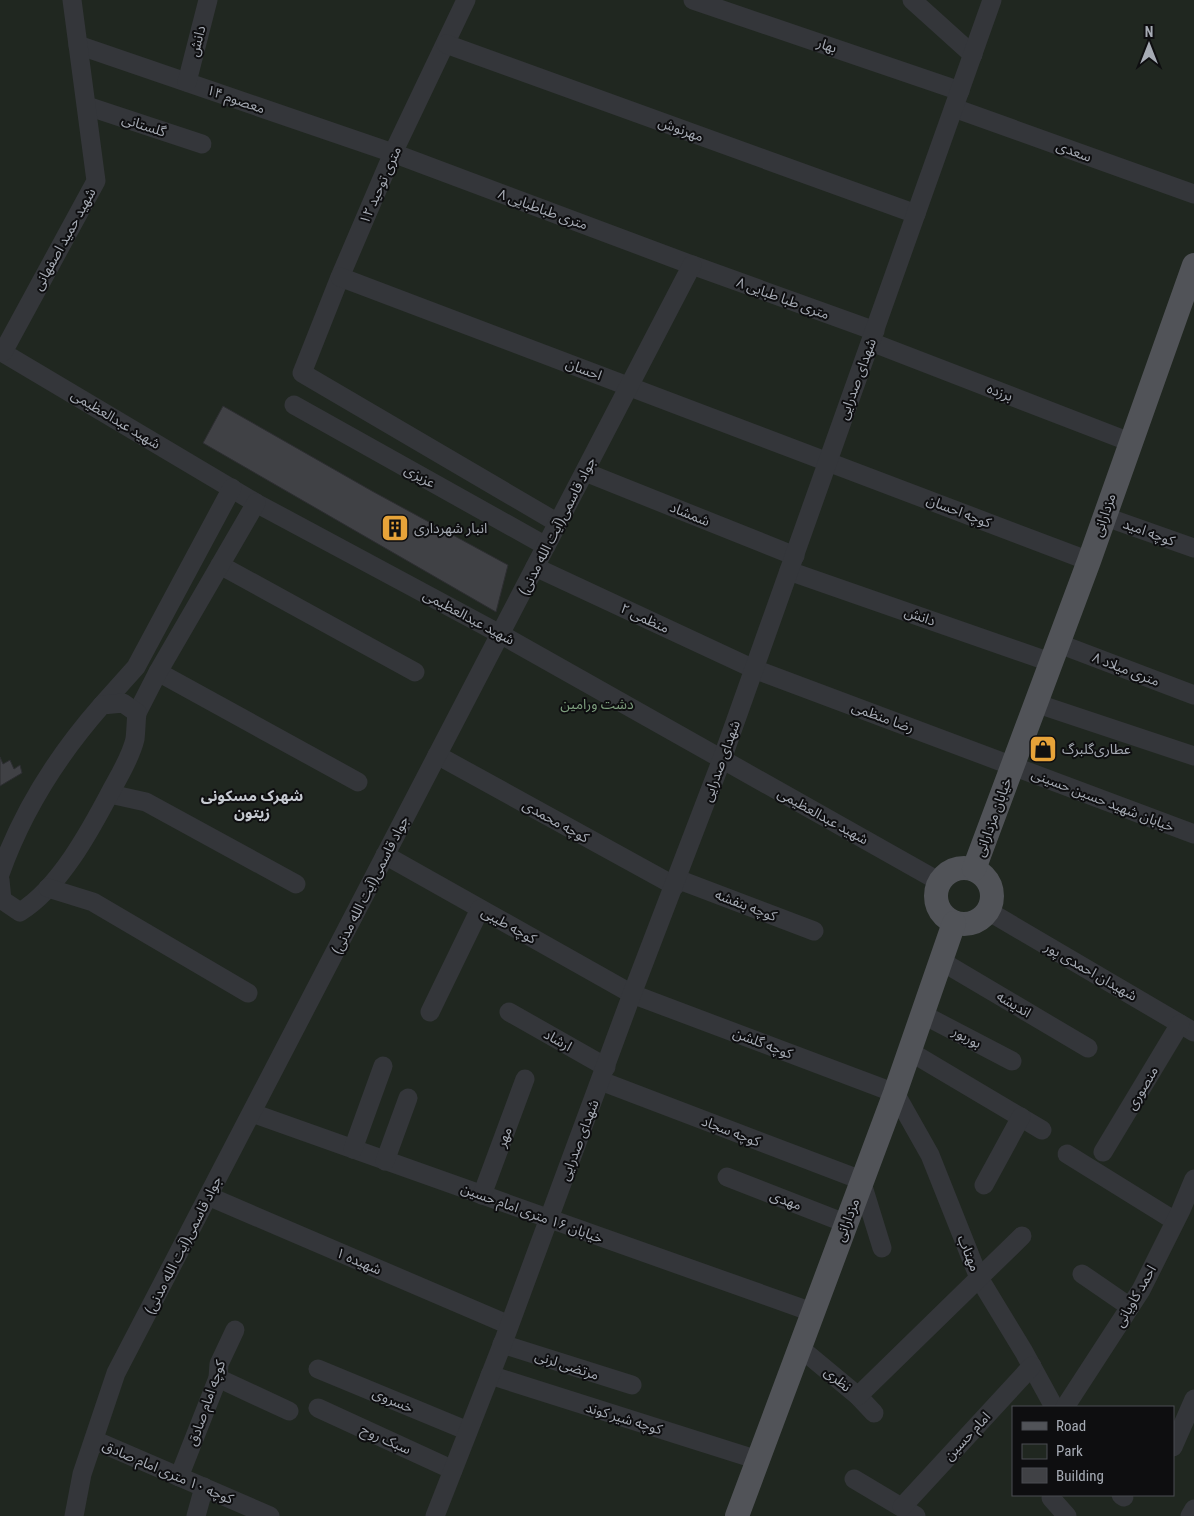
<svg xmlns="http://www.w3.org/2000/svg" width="1194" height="1516" viewBox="0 0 1194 1516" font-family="'Roboto Condensed','Noto Sans Arabic',sans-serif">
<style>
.green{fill:#202720;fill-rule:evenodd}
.building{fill:#404145;stroke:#2d2e31}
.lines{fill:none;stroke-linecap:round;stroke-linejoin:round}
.minor{stroke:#34363a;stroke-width:19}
.major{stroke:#515358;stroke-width:24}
.labels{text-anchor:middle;stroke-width:4;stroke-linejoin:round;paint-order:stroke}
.street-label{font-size:14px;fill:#a6abb4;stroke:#0e0e10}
.poi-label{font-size:14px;fill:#a6abb4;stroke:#0e0e10;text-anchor:start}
.park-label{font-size:14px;fill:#7e9f7e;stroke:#0e0e10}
.neighbourhood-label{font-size:15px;font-weight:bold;fill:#c6cad1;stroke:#0e0e10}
</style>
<rect width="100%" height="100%" fill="#131315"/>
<path class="green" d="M0,0H1194V1516H0ZM1013,1407H1173V1495H1013Z"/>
<g class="building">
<polygon points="223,406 372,491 508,565 496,612 203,443"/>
<polygon points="0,757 3,764 10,760 14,769 20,765 22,773 0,786"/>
</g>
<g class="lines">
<g class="minor">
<polyline points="466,0 393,153 340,277 302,373 558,523"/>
<polyline points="693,0 960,91"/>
<polyline points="912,0 973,55"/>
<polyline points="446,44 916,214"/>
<polyline points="78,45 393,153 692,265 875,331"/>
<polyline points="187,82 208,0"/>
<polyline points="87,106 202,144"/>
<polyline points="954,108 1194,194"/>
<polyline points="340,277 1089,561"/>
<polyline points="871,342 1130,442"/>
<polyline points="0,351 256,503 500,634 940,882"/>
<polyline points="3,352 96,181 72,0"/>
<polyline points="294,405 546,546"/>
<polyline points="585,472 795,556"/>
<polyline points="1103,516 1194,548"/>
<polyline points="220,565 415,672"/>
<polyline points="535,567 754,669 1194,834"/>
<polyline points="789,571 1050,662"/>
<polyline points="1057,643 1194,695"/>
<polyline points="158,672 358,782"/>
<polyline points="1035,703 1194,756"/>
<polyline points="102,705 136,667 232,488"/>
<polyline points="137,713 158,672 256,503"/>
<polyline points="437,755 675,886"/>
<polyline points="110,794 146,802 296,884"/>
<polyline points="385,855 632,994 895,1093 930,1155 979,1278 1024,1352 1054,1407"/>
<path d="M0,874C22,812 58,755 102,705L123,703L137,713C136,721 136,731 135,739C131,757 119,776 111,791C90,831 59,888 20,912L2,900L0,880"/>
<polyline points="677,879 814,931"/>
<polyline points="48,888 93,902 248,993"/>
<polyline points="988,911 1194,1032"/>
<polyline points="941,961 1088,1048"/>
<polyline points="430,1012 480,909"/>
<polyline points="509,1012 606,1067"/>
<polyline points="922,1014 1012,1061"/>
<polyline points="909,1051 1042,1130"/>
<polyline points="601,1081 861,1180 882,1248"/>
<polyline points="252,1113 812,1312"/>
<polyline points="353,1149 383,1066"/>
<polyline points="1103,1152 1180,1024"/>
<polyline points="1067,1154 1175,1221"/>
<polyline points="385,1161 408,1098"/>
<polyline points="727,1177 845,1223"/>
<polyline points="984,1185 1021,1117"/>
<polyline points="482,1195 525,1079"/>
<polyline points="208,1196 509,1325"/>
<polyline points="1082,1274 1130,1307"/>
<polyline points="502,1344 632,1385"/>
<polyline points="799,1347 858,1396 874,1413"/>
<polyline points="318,1369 468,1431"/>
<polyline points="490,1375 758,1460"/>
<polyline points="218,1378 289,1411"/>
<polyline points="858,1396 1022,1236"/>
<polyline points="1065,1407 1141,1290 1181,1210 1194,1179"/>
<polyline points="318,1408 453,1470"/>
<polyline points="94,1440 270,1516"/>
<polyline points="1173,1447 1194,1399"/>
<polyline points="179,1477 218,1378 219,1364 235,1330"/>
<polyline points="854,1479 916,1516"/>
<polyline points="1121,1495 1124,1497"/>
<polyline points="1051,1498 1067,1516"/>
<polyline points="902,1507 1032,1366"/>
<polyline points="74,1516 82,1474 116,1373 692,265"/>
<polyline points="196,1516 204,1487"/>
<polyline points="435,1516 504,1340 632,994 722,759 992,0"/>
<polyline points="1190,1516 1194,1509"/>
</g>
<g class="major">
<circle cx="964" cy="896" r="28"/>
<polyline points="974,869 1089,561 1194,265"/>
<polyline points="737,1516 895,1093 954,923"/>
</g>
</g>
<defs>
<g id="building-square" transform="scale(1.4375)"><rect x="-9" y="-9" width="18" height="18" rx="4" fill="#e7a339" stroke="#0e0e10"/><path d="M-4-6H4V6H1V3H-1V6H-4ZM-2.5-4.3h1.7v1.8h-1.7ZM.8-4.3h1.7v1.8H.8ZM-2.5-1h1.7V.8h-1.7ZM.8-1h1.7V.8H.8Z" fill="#111"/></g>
<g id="shop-square" transform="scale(1.4375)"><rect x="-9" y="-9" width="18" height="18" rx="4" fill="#e7a339" stroke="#0e0e10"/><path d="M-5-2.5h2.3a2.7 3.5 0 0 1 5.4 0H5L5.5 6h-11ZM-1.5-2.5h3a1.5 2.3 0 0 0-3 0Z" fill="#111"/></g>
</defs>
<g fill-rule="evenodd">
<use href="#building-square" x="395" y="528"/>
<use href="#shop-square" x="1043" y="749"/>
</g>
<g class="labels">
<g class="street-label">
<text transform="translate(197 41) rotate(-76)" y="5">دانش</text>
<text transform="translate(827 45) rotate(19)" y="5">بهار</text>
<text transform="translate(236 99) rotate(19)" y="5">۱۴ معصوم</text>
<text transform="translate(144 125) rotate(18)" y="5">گلستانی</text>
<text transform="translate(681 129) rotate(20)" y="5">مهرنوش</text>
<text transform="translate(1074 151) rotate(20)" y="5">سعدی</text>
<text transform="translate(380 185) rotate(-66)" y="5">۱۲ متری توحید</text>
<text transform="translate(543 209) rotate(20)" y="5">۸ متری طباطبایی</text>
<text transform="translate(64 239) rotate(-61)" y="5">شهید حمید اصفهانی</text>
<text transform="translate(783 298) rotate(20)" y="5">۸ متری طبا طبایی</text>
<text transform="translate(584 369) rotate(21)" y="5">احسان</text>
<text transform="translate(857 379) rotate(-70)" y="5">شهدای صدرایی</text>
<text transform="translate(1000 392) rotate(21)" y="5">برزده</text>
<text transform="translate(116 419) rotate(31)" y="5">شهید عبدالعظیمی</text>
<text transform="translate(420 476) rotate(29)" y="5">عزیزی</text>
<text transform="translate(959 511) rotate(21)" y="5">کوچه احسان</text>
<text transform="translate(690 514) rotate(22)" y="5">شمشاد</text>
<text transform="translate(1104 515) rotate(-71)" y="5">مزدارانی</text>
<text transform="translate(557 526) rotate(-63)" y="5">جواد قاسمی(آیت الله مدنی)</text>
<text transform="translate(1149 532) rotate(20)" y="5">کوچه امید</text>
<text transform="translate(920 616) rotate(19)" y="5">دانش</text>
<text transform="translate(469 617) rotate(28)" y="5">شهید عبدالعظیمی</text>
<text transform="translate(645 618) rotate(25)" y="5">منظمی ۲</text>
<text transform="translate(1126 669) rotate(21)" y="5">۸ متری میلاد</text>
<text transform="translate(883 717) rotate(20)" y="5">رضا منظمی</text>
<text transform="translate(721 761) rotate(-70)" y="5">شهدای صدرایی</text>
<text transform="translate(1103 800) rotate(21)" y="5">خیابان شهید حسین حسینی</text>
<text transform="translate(823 816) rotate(29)" y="5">شهید عبدالعظیمی</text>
<text transform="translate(993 817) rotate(-70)" y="5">خیابان مزدارانی</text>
<text transform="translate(556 821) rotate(29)" y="5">کوچه محمدی</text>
<text transform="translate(370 885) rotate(-63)" y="5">جواد قاسمی(آیت الله مدنی)</text>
<text transform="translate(746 905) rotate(21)" y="5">کوچه بنفشه</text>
<text transform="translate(509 925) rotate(29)" y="5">کوچه طیبی</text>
<text transform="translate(1091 971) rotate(30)" y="5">شهیدان احمدی پور</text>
<text transform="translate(1014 1004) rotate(31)" y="5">اندیشه</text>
<text transform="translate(967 1037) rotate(28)" y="5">بوربور</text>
<text transform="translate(558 1040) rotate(30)" y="5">ارشاد</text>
<text transform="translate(763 1043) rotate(21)" y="5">کوچه گلشن</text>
<text transform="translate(1142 1088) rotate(-59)" y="5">منصوری</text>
<text transform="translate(731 1131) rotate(21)" y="5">کوچه سجاد</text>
<text transform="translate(504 1137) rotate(-69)" y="5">مهر</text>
<text transform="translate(579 1140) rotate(-69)" y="5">شهدای صدرایی</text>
<text transform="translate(786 1200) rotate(21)" y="5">مهدی</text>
<text transform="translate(532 1213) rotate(20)" y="5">خیابان ۱۶ متری امام حسین</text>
<text transform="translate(847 1220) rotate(-69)" y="5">مزدارانی</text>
<text transform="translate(183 1245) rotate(-63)" y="5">جواد قاسمی(آیت الله مدنی)</text>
<text transform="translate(969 1253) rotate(68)" y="5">مهتاب</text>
<text transform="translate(359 1261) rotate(23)" y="5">شهیده ۱</text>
<text transform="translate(1135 1296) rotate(-60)" y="5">احمد کاویانی</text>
<text transform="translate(567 1365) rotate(18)" y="5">مرتضی لرنی</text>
<text transform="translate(838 1379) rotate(40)" y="5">نظری</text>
<text transform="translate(393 1400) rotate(23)" y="5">خسروی</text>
<text transform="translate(206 1403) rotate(-71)" y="5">کوچه امام صادق</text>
<text transform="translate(624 1418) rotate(17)" y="5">کوچه شیر کوند</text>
<text transform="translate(967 1436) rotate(-47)" y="5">امام حسین</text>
<text transform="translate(386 1439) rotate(24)" y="5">سبک روح</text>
<text transform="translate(168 1472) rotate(23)" y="5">کوچه ۱۰ متری امام صادق</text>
</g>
<g class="poi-label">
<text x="414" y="533">انبار شهرداری</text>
<text x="1062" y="754">عطاری‌گلبرگ</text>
</g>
<g class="park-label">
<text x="597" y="709">دشت ورامین</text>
</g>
<g class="neighbourhood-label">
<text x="252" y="801">شهرک مسکونی<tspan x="252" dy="17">زیتون</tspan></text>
</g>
</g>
<rect x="1012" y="1406" width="162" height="90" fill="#0e0e10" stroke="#4b4d52"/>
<rect x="1022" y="1422" width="25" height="8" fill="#515358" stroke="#4b4d52"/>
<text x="1056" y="1431" font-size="15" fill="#a6abb4">Road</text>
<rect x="1022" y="1444" width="25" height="15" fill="#202720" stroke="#4b4d52"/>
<text x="1056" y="1456" font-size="15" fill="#a6abb4">Park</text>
<rect x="1022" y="1468" width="25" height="15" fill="#404145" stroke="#4b4d52"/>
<text x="1056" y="1481" font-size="15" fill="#a6abb4">Building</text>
<g transform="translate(1149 45)" stroke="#0e0e10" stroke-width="4" paint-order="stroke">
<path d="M0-4L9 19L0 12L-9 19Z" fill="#a6abb4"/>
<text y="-8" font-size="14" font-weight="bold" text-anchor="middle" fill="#a6abb4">N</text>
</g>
</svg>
